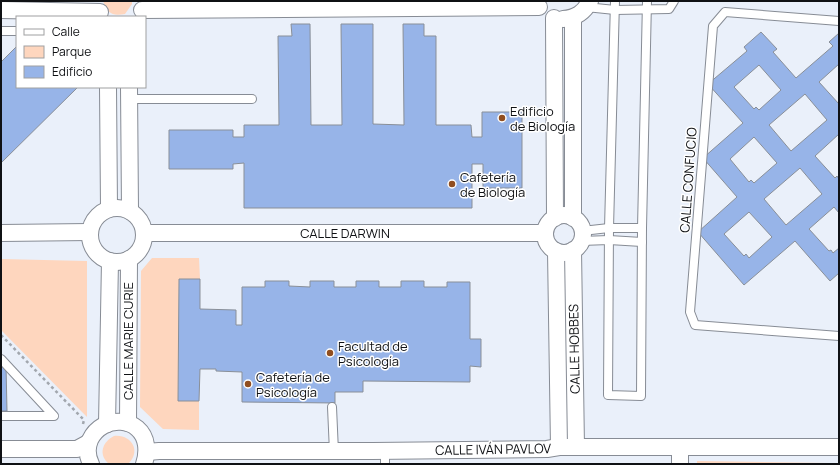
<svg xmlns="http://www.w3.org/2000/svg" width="840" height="465" viewBox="0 0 840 465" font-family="Manrope,sans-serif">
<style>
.green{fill:#fed6be}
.building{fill:#97b4e8;stroke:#898f98;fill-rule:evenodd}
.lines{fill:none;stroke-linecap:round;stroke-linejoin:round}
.service-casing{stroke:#878c95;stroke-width:10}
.minor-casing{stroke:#878c95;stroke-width:18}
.path{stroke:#a2a7ae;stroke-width:2.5;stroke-dasharray:3 3;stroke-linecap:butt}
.service{stroke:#fff;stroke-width:8}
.minor{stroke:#fff;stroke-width:16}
.poi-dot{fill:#914e1f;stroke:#fff;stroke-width:1.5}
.labels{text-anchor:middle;stroke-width:3;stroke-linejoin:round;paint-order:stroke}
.poi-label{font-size:13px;fill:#0f1114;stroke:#fff;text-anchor:start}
.street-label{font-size:13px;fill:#0f1114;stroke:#fff}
</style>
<rect width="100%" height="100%" fill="#eaf0fa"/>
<g class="green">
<path d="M103,1H132V4L125,14C112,16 108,14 103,1Z"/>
<polygon points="152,258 199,258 200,279 179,279 178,400 199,401 199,430 163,429 140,407 141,271"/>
<polygon points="1,259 87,261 87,417 1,330"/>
<path d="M114,436C131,434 142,451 128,464H109C98,455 102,442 114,436Z"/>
<polygon points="697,461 829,463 829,464 697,464"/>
</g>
<g class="building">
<polygon points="291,24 310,24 311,125 342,125 341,24 373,24 373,124 404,125 403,24 424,24 424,36 436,36 436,125 471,125 472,137 482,137 482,112 522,112 522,188 483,188 483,164 472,164 472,208 244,208 244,163 233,164 233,169 169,169 169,130 233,130 233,137 244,137 244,125 279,125 278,36 292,36"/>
<path d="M761,32L777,49L773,52L796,78L833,46L829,42L839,33V64L819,82L839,104V134L815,156L835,178L837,176L839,179V213L834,207L809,229L829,251L831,250L833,253L839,248V273L830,281L795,241L744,285L698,232L737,197L703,158L743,123L708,84L747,51L744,47ZM759,65L781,90L759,110L756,107L754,109L734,87ZM805,94L827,120L791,151L769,125ZM754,137L777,163L754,183L751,180L749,182L730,159ZM800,168L822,194L786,225L764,199ZM749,212L772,237L749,258L746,254L744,256L724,234Z"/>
<polygon points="17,46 17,87 78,87 1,163 1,62"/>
<polygon points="179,279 200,279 200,309 236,310 236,325 242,325 242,287 265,287 265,281 289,281 289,286 310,287 310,281 334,281 334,287 356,287 356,281 379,281 379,287 401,287 401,281 424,281 424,287 447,287 447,282 470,282 470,339 481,339 481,367 470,366 470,382 363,381 363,392 335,392 335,403 242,402 242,372 216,371 216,369 200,369 199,401 178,401"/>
<polygon points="1,366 6,366 7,411 1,411"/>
</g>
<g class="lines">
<g class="service-casing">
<g id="service">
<polyline points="615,1 609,228 608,395 641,396 642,228 647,1"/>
<polyline points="586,7 615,10 669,9 674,1"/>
<polyline points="839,21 725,12 713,26 690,312 695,325 839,336"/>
<polyline points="1,31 17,31"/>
<polyline points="129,99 252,99"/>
<polyline points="582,231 609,228 642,228"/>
<polyline points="581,241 609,240 642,242"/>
<polyline points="1,359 54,416 1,416"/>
<polyline points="332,407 334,452"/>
<polyline points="385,450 385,464"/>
</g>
</g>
<g class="minor-casing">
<g id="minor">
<polyline points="1,10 100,12"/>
<polyline points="142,10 539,7"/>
<polyline points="554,18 555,218"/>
<polyline points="573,18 573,218"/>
<path d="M563,19C576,18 584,13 590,1"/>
<polyline points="108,87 109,209"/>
<polyline points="129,87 130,211"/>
<circle cx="117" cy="235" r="27"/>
<circle cx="564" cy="234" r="19"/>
<polyline points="1,233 90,232"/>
<polyline points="144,233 545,233"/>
<polyline points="573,250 576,447"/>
<polyline points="556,251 559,447"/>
<polyline points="128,423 129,259"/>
<polyline points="107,424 110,261"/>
<polyline points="680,447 680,464"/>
<polyline points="1,449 77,449 88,443"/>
<polyline points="147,452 159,451 373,451 547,449 559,447 839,447"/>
<path d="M91,464C87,456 87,447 90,440C102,414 142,416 146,445C147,452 146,458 144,464"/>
</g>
</g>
<polyline class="path" points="1,335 84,420 83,424"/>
<use href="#service" class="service"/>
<use href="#minor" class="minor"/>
</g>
<g class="poi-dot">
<circle cx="502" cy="118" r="4"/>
<circle cx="452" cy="184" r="4"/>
<circle cx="330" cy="353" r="4"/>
<circle cx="248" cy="384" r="4"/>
</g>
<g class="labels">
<g class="poi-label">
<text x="510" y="116">Edificio<tspan x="510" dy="15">de Biología</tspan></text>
<text x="460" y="182">Cafetería<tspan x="460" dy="15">de Biología</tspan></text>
<text x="338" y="351">Facultad de<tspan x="338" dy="15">Psicología</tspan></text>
<text x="256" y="382">Cafetería de<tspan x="256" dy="15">Psicología</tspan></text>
</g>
<g class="street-label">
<text transform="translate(688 180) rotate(-86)" y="5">CALLE CONFUCIO</text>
<text x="345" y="238">CALLE DARWIN</text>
<text transform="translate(128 341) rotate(-90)" y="5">CALLE MARIE CURIE</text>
<text transform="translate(574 349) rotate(-91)" y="5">CALLE HOBBES</text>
<text transform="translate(493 449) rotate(-1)" y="5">CALLE IVÁN PAVLOV</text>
</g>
</g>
<rect width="840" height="465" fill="none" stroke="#0f1114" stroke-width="4"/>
<rect x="16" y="16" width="130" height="72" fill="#ffffff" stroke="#9fa0a1"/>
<rect x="24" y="29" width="20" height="6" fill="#ffffff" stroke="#9fa0a1"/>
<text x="52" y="36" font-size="12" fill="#0f1114">Calle</text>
<rect x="24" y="46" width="20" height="12" fill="#fed6be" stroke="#9fa0a1"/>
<text x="52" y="56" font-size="12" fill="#0f1114">Parque</text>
<rect x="24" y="66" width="20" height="12" fill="#97b4e8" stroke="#9fa0a1"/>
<text x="52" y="76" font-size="12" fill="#0f1114">Edificio</text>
</svg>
